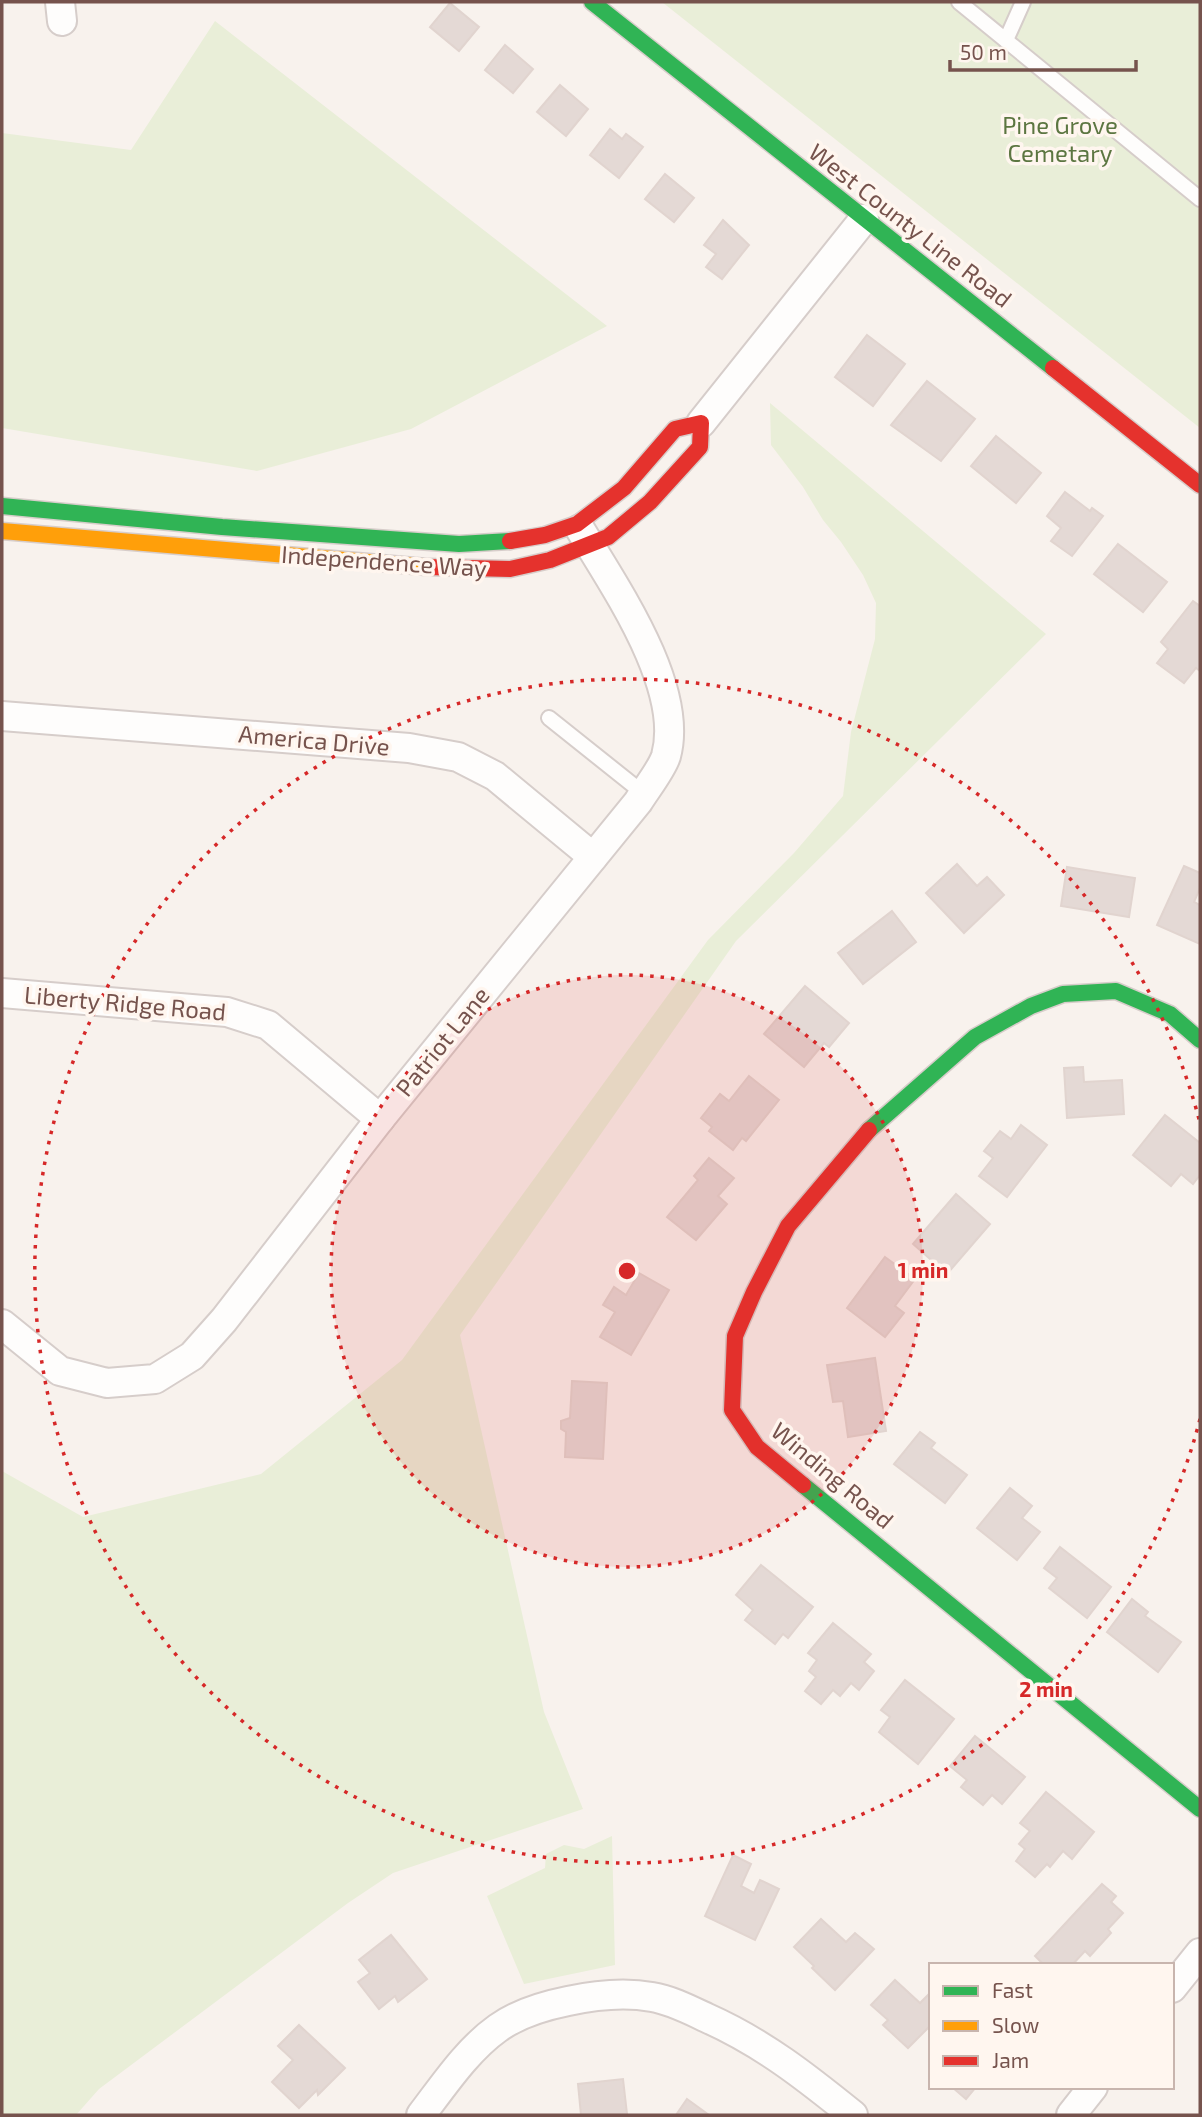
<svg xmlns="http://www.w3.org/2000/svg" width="1202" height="2117" viewBox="0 0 1202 2117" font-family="'Exo 2',sans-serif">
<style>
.green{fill:#e9eed8}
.building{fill:#e4d9d5;stroke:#e1d4cf;stroke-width:2}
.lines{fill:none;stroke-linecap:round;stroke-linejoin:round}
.lane-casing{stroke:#d6cdca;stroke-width:18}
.street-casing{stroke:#d6cdca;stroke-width:32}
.fast-casing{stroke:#d7cdca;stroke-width:19}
.slow-casing{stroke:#d7cdca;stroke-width:19}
.jam-casing{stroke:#d7cdca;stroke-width:19}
.lane{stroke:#fefdfc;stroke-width:14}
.street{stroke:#fefdfc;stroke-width:28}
.fast{stroke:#30b455;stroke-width:16}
.slow{stroke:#ff9f0a;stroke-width:16}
.jam{stroke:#e5322d;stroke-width:16}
.ring{fill:none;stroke:#d62828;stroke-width:3.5;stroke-dasharray:3.5 7}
.labels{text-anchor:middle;stroke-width:7;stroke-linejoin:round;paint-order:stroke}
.park-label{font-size:24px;fill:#5c7641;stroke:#fff6ef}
.street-label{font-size:24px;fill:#76534d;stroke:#fff6ef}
.centre{fill:#d62828;stroke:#fff6ef;stroke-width:3.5}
.ring-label{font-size:21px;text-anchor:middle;font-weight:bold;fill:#d62828;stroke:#fff6ef;stroke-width:7;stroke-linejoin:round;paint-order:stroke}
</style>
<rect width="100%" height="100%" fill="#f8f2ed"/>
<g class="green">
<polygon points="662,2 1200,2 1200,428"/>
<polygon points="215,21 607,326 411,429 257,471 2,428 2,133 131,150"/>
<polygon points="770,403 1046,634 736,941 460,1335 544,1712 583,1809 393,1873 348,1903 99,2089 76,2115 2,2115 2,1471 83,1517 261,1474 402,1360 708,940 794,853 843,796 851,732 875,639 876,603 863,575 841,542 823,520 803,487 771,445"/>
<polygon points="612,1836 615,1965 524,1984 487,1896 545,1868 546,1854 564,1845 584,1849"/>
</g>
<g class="building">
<polygon points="450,3 479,27 459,51 430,27"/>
<polygon points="505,45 533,69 513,93 485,70"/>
<polygon points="560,85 588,109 566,136 537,112"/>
<polygon points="610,129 622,139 626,134 643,147 619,178 590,155"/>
<polygon points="665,174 694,198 674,222 645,199"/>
<polygon points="723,220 749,245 722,279 706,267 716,254 704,245"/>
<polygon points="867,335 905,364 873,406 835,377"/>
<polygon points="927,381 975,419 941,461 891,425"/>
<polygon points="996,436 1041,473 1016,503 971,466"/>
<polygon points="1065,492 1090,511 1092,508 1103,516 1072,556 1051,541 1061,528 1047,516"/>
<polygon points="1118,544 1167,582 1143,612 1094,574"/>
<polygon points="1193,601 1200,606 1200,671 1196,668 1184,683 1157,663 1168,649 1161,642"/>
<polygon points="957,864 977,886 987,877 1004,895 964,933 926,893"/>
<polygon points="1184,866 1200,873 1200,888 1194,902 1200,905 1200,944 1157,925"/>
<polygon points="1067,867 1135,878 1129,917 1061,906"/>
<polygon points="892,911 916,942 863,984 838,953"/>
<polygon points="805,986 849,1023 829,1047 824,1043 804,1067 764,1034"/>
<polygon points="1083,1067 1084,1082 1122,1080 1124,1114 1067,1118 1064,1068"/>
<polygon points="749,1076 779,1100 746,1141 742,1138 733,1150 709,1131 712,1127 701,1118 720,1094 729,1101"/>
<polygon points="1165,1115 1200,1143 1200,1175 1193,1184 1181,1174 1171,1186 1133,1155"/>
<polygon points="1021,1125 1047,1145 1007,1197 979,1176 993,1158 984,1151 1000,1131 1011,1139"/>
<polygon points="709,1158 734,1178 718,1196 727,1204 696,1240 667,1217 698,1180 694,1176"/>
<polygon points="956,1194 990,1224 947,1274 913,1244"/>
<polygon points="885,1257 915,1279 895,1306 904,1313 885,1337 847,1308"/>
<polygon points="639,1273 669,1290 631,1355 600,1337 615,1312 603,1305 614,1287 626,1295"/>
<polygon points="875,1358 886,1431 848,1437 843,1401 833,1402 827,1365"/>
<polygon points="572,1381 607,1383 603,1459 565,1457 566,1432 561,1429 561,1421 570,1418"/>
<polygon points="920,1432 935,1443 931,1448 967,1475 945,1503 894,1464"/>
<polygon points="1010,1488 1032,1506 1022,1518 1040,1532 1017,1560 977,1528"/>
<polygon points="1060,1547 1111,1587 1087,1618 1049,1588 1057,1578 1044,1568"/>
<polygon points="761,1565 813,1607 788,1638 783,1634 775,1644 745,1620 753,1610 736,1595"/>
<polygon points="1132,1599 1148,1612 1145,1616 1181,1642 1158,1672 1107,1632"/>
<polygon points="833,1623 871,1654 864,1662 874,1671 859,1690 851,1683 840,1696 833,1690 821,1704 805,1691 816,1677 809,1671 817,1660 808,1653"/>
<polygon points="905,1680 954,1719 918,1764 879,1732 890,1717 881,1710"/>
<polygon points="975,1736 1025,1777 1002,1804 992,1795 983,1805 961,1787 967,1780 950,1766"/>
<polygon points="1046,1792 1094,1832 1072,1859 1063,1851 1050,1867 1047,1864 1035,1877 1016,1861 1025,1849 1019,1844 1030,1831 1020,1823"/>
<polygon points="733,1855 751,1864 741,1886 754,1893 760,1880 779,1889 755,1940 705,1916"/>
<polygon points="1102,1884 1116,1896 1111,1902 1123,1913 1108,1929 1111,1933 1090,1956 1085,1951 1072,1965 1044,1965 1035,1956"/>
<polygon points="821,1919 846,1942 855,1933 874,1949 835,1990 812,1968 814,1966 794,1947"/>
<polygon points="391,1935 427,1979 398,2002 395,1996 379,2009 358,1982 370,1973 359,1960"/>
<polygon points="895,1980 920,2003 931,1992 931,2025 908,2048 883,2025 888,2020 871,2005"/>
<polygon points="299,2025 345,2068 318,2095 317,2090 299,2108 272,2082 293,2060 278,2046"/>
<polygon points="623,2079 627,2114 581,2115 578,2084"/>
<polygon points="952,2087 976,2087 966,2099"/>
<polygon points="687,2099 709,2115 676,2115"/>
</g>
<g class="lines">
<g class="lane-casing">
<g id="lane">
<polyline points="959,2 1200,199"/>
<polyline points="1006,40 1023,2"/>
<polyline points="549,718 643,793"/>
</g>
</g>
<g class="street-casing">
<g id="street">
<polyline points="60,2 62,21"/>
<polyline points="701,423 864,219"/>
<polyline points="2,716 409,748 458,757 495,776 593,857"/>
<polyline points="2,993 227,1012 268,1025 380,1119"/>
<path d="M2,1324L60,1371L107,1383L155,1379L192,1356L224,1320L380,1119L638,802C646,789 662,769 666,756C685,687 614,586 580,529"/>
<polyline points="1172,1988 1200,1953"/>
<path d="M421,2115C444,2085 467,2050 498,2028C519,2013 543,2006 568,2001C596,1995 624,1992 652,1997C671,2000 690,2010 707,2018C763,2043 806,2077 853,2115"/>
<polyline points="1071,2115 1093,2087"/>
</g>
</g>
<g class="fast-casing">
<g id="fast">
<polyline points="592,2 1053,368"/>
<polyline points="2,506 222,527 459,544 510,541"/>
<polyline points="869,1130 975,1037 1031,1006 1063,994 1116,991 1170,1014 1200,1040"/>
<polyline points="803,1485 1200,1809"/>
</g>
</g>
<g class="slow-casing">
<polyline id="slow" points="2,531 427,567"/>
</g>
<g class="jam-casing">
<g id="jam">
<polyline points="1053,368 1200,485"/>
<polyline points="427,567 510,569 550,560 608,537 650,502 700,447 701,423 675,429 624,488 577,524 545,535 510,541"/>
<polyline points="803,1485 757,1447 732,1410 735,1336 754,1292 788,1226 869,1130"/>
</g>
</g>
<use href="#lane" class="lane"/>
<use href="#street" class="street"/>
<use href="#fast" class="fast"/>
<use href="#slow" class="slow"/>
<use href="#jam" class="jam"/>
</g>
<circle cx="627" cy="1271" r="296" fill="#d62828" fill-opacity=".12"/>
<g class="ring">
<circle cx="627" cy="1271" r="296"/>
<path d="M1200 1419A592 592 0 1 1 1200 1123"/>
</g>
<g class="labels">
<g class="park-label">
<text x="1060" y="134">Pine Grove<tspan x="1060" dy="28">Cemetary</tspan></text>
</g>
<g class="street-label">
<text transform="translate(910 226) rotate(38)" y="8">West County Line Road</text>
<text transform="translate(384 562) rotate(4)" y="8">Independence Way</text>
<text transform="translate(314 741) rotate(5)" y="8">America Drive</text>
<text transform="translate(125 1004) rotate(5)" y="8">Liberty Ridge Road</text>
<text transform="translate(443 1042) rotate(-51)" y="8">Patriot Lane</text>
<text transform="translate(832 1476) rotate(40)" y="8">Winding Road</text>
</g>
</g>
<circle cx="627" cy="1271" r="10" class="centre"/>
<g class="ring-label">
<text x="923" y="1278">1 min</text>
<text x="1046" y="1697">2 min</text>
</g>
<rect width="1202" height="2117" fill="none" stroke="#76534d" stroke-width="7"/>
<rect x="929" y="1963" width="245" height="126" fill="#fff6ef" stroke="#c8b5ae" stroke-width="2"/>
<rect x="943" y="1986" width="35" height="10" fill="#30b455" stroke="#c8b5ae" stroke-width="2"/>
<text x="992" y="1998" font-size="21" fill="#76534d">Fast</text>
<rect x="943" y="2021" width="35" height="10" fill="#ff9f0a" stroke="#c8b5ae" stroke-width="2"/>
<text x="992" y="2033" font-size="21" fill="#76534d">Slow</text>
<rect x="943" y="2056" width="35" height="10" fill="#e5322d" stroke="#c8b5ae" stroke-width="2"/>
<text x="992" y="2068" font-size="21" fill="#76534d">Jam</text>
<path d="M950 60v10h186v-10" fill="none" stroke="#76534d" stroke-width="3.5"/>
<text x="960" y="60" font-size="21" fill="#76534d" stroke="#fff6ef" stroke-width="5" paint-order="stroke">50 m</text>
</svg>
